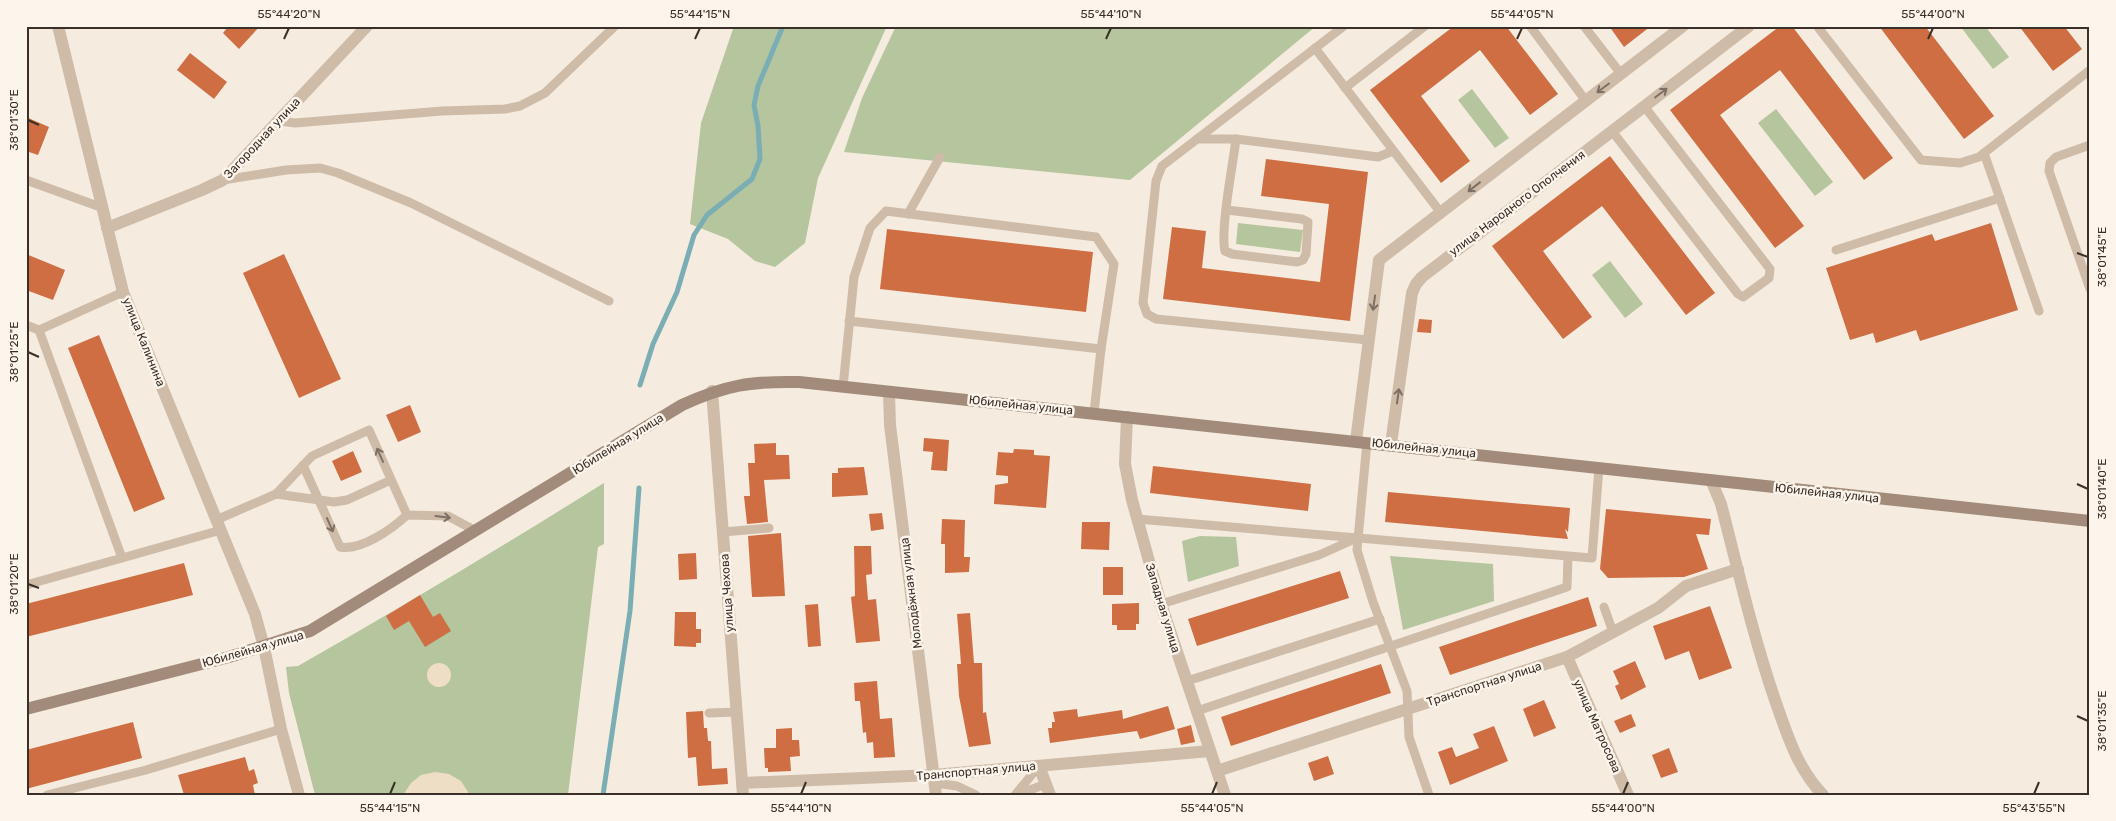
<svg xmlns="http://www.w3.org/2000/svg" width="2116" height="821" font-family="Rubik,sans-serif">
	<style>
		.green { fill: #b5c59d }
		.plaza { fill: #eedec5 }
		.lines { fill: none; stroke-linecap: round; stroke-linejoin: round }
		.stream { stroke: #7baeb4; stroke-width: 5 }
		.building { fill: #cf6d43 }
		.service { stroke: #cebca9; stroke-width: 9 }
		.minor { stroke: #cebca9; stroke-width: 12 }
		.tertiary { stroke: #cebca9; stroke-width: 12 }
		.secondary { stroke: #a28b7a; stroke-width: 12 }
		.oneway { stroke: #7d6f63 }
		.ticks { fill: none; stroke: #3b3029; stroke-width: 2 }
		.labels { text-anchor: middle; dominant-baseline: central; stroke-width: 5; stroke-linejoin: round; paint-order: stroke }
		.street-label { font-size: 12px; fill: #3b3029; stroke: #fbf5ec }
		.neatline { fill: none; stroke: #3b3029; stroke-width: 2 }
		.ticks-label { font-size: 12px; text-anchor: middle; fill: #3b3029 }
	</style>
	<rect width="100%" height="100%" fill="#f5ecdf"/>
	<!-- green -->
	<g class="green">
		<path d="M734,26H887L818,178L805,243L775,267L755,261L728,239L690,224L701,123Z"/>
		<path d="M896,26H1316L1130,180L844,152L862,98Z"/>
		<path d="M1960,26H1985L2009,57L1993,69Z"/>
		<path d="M1472,89L1509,138L1495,148L1458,100Z"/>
		<path d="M1776,109L1833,182L1815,196L1758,123Z"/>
		<path d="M1238,223L1303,230L1300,252L1236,244Z"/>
		<path d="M1610,261L1643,304L1625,318L1592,275Z"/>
		<path d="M604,483V544L598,547L568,795H315L289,693L286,667L298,666C402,607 503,546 604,483Z"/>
		<path d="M1200,536L1236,537L1239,566L1188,582L1182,541Z"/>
		<path d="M1390,556L1493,564L1494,601L1403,630Z"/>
	</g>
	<!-- plaza -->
	<g class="plaza">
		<circle cx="439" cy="675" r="12"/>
		<path d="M435,772L449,774L461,781L470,795H403L411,783L421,775Z"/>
	</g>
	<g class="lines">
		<!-- stream -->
		<g class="stream">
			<path d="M640,385L653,344L677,292L694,235L707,215L752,179L760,159L758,126L754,105L758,86L783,26"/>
			<path d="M603,795L630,611L639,488"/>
		</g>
	</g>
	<!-- building -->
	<g class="building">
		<path d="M229,26H260L239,49L223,33Z"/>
		<path d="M1454,26H1506L1558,94L1530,115L1480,50L1421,96L1470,161L1441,183L1370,90Z"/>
		<path d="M1609,26H1651L1624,47Z"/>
		<path d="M1780,26H1792L1893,158L1864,180L1780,70L1720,115L1804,226L1775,248L1670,110Z"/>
		<path d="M1879,26H1925L1994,116L1964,139Z"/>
		<path d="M2019,26H2064L2082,49L2053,71Z"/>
		<path d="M190,53L227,82L214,99L177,70Z"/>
		<path d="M26,117L49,127L38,155L26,151Z"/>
		<path d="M1610,156L1715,293L1686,315L1602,206L1543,251L1592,317L1563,339L1492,246Z"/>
		<path d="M1266,159L1368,172L1350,321L1163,299L1172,227L1206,231L1202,268L1320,282L1329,204L1261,196Z"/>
		<path d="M1991,223L2018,310L1920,341L1916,330L1876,343L1873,333L1850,340L1826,268L1932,234L1935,241Z"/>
		<path d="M887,229L1093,252L1086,312L880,289Z"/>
		<path d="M26,254L65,270L53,300L26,290Z"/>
		<path d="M284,254L341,379L299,398L243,273Z"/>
		<path d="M1419,319L1432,320L1431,333L1417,332Z"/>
		<path d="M99,335L165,499L134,512L68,348Z"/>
		<path d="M410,405L421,432L398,442L386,415Z"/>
		<path d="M924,438L949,440L947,471L931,470L933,452L923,451Z"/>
		<path d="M776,443V455H789L790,479L764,480L768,522L747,524L744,496H750L748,463H755L754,444Z"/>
		<path d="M1014,449L1034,450V455L1050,456L1046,508L994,504L995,485L1008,483V476L996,475L998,452L1013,453Z"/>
		<path d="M353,451L362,472L341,481L332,461Z"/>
		<path d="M1153,466L1311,484L1308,511L1150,493Z"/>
		<path d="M864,467L868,495L832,497V473H838V468Z"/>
		<path d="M1388,492L1570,508L1568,532L1565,529L1568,539L1385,522Z"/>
		<path d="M1606,509L1711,519L1709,535L1696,534L1708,569L1684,577L1608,578L1600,569Z"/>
		<path d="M882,513L884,529L871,531L869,514Z"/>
		<path d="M942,519L965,520L964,557H970L969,572L945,573V544H941Z"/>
		<path d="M1082,522H1110L1109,550L1081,549Z"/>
		<path d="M781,533L785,596L752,597L748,536Z"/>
		<path d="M854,546H871L872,574L866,575L868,600L876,599L880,641L856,643L851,597L855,596Z"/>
		<path d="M696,553L697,579L679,580L678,554Z"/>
		<path d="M184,563L193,595L26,637V604Z"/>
		<rect x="1103" y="567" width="20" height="28"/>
		<path d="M1340,571L1349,598L1197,646L1188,619Z"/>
		<path d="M420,595L433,617L440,613L451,631L425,647L409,621L394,630L386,616Z"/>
		<path d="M1588,597L1597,626L1450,675L1439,647Z"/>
		<path d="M1139,603V624H1136V630H1117V625H1112V604Z"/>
		<path d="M818,604L821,646L808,647L805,605Z"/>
		<path d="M1710,606L1732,668L1699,680L1689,651L1665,660L1653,626Z"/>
		<path d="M675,612H696V629H701V643H696V647L674,646Z"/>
		<path d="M970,613L974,663H982L983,713L986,712L991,744L969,747L959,696L957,664H961L957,614Z"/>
		<path d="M1635,661L1646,687L1621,700L1615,686L1619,684L1613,671Z"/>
		<path d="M1381,664L1391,693L1231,746L1221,717Z"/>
		<path d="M877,681L880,719L892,718L895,757L874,758L873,742L867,743L866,732L863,733L860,701H855L854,683Z"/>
		<path d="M1544,700L1556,728L1534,737L1523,709Z"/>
		<path d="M1168,706L1175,729L1140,739L1137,731L1050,743L1048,728H1052V722H1055L1053,712L1077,709L1078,717L1122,710L1123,719Z"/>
		<path d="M703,711L704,728H707L708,741H711L712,769L727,768L728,784L698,786L696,757L688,758L686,712Z"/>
		<path d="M1631,714L1636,726L1620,733L1614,721Z"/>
		<path d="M133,722L142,758L26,789V750Z"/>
		<path d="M1191,725L1195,742L1181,745L1177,729Z"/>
		<path d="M1494,726L1508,761L1450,785L1438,752L1452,747L1456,757L1479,748L1473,734Z"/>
		<path d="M792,728V740H799L800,756L790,757L791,771L768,772V768H765L764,748H776V729Z"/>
		<path d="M1669,748L1678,772L1661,778L1652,755Z"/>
		<path d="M1328,756L1334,774L1314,781L1308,763Z"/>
		<path d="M245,757L249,771L254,769L258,783L253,785L255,795H184L178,775Z"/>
	</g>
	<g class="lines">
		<!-- service -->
		<g class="service">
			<path d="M1344,26L1162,166L1156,181L1143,303L1147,314L1156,319L1368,340"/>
			<path d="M1530,26L1586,101"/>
			<path d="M1584,26L1621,74"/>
			<path d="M1817,26L1921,160L1960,163L1979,157L2090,70"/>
			<path d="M1315,48L1441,213"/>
			<path d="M1345,88L1425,26"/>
			<path d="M279,121L295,123L442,111L505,109L520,106L545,93L615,26"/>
			<path d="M1612,131L1738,294L1743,297L1769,278L1770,269L1644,106"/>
			<path d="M1197,139H1236L1378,157L1393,151"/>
			<path d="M2090,145L2056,157L2050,163L2049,171L2090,289"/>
			<path d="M1984,153L2039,311"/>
			<path d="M26,180L103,208"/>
			<path d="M223,180L286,170L320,168L338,173L411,203L609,301"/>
			<path d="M1227,210L1302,219L1308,222L1306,254L1303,260L1297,262L1232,254L1225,251C1220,230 1233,164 1236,139"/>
			<path d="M908,214L940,157"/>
			<path d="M1836,250L2000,198"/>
			<path d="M26,325L39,330L123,292"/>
			<path d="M39,330L122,558L221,530"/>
			<path d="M843,387L854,277L870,228L886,211L1096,237L1114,264L1101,349L849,321"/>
			<path d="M1094,413L1101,349"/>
			<path d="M1367,442L1357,550L1373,602L1407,691L1409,737L1429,795"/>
			<path d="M303,465L340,547C361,551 392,529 407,515L448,516L476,531"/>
			<path d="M276,494L334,502L347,500L391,480"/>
			<path d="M1137,519L1592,558L1599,467"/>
			<path d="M216,520L276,494L312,456L369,430L407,515"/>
			<path d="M723,532L769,528"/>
			<path d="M26,585L122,558"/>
			<path d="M1161,604L1319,555L1357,538"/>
			<path d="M1604,607L1613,632"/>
			<path d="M1187,681L1380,619"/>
			<path d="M1197,711L1567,587L1568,557"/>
			<path d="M709,713L737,712"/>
			<path d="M934,783L957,786L976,795"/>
			<path d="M47,795L146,770L281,729"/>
			<path d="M1015,795L1039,766"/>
			<path d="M1016,795L1046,784"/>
		</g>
		<!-- minor -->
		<g class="minor">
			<path d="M107,228L202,190L223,180L367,26"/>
			<path d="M712,391L743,795"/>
			<path d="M889,392L890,425L936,795"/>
			<path d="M1127,417L1125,464L1132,500L1161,604L1225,795"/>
			<path d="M1356,441L1379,260L1683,26"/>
			<path d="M1391,444L1412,293L1416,284L1422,277L1749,26"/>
			<path d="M1711,480L1721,504C1738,570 1753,636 1775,700C1787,734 1797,768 1823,795"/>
			<path d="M264,647L281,729L299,795"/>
			<path d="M1567,657L1628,795"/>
			<path d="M1039,766L1050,795"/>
			<path d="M1217,771L1567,657L1658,608L1686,586L1738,569"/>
			<path d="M742,783L933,775L1210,751"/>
		</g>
		<!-- tertiary -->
		<path class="tertiary" d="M58,26L123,292L255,614L264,647"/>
		<!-- secondary -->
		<path class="secondary" d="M26,709L229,657L310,631L682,405C726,385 751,381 799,382L2090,521"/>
	</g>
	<!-- one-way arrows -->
	<defs><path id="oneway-shaft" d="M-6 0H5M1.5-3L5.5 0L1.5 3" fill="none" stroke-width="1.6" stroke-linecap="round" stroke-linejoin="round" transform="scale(1.25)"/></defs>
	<g class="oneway">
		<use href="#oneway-shaft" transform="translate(1603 88) rotate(143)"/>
		<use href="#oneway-shaft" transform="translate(1661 93) rotate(-37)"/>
		<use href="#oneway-shaft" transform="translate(1474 187) rotate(142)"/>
		<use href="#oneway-shaft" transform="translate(1374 303) rotate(98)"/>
		<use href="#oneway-shaft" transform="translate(1398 396) rotate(-82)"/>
		<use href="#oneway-shaft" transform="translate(380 455) rotate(-114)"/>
		<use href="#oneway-shaft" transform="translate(443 517) rotate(7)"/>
		<use href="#oneway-shaft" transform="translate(330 525) rotate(66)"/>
	</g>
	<!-- ticks -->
	<path class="ticks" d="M284,39L289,28M695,39L700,28M1106,39L1111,28M1517,39L1522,28M1928,39L1933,28M28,120L39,125M2077,253L2088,257M28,352L39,357M2077,484L2088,489M28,584L39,588M2077,716L2088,721M390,794L395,782M801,794L806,782M1212,794L1217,782M1623,794L1628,782M2034,794L2039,782"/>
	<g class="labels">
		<!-- street labels -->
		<g class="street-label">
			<text transform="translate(262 138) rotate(-47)">Загородная улица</text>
			<text transform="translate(1517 203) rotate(-37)">улица Народного Ополчения</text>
			<text transform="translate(144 342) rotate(68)">улица Калинина</text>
			<text transform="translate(1021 405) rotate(6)">Юбилейная улица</text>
			<text transform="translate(618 444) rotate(-32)">Юбилейная улица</text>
			<text transform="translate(1424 448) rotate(6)">Юбилейная улица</text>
			<text transform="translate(1827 493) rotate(6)">Юбилейная улица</text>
			<text transform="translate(727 593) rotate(-94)">улица Чехова</text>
			<text transform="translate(911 593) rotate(-97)">Молодёжная улица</text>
			<text transform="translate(1163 608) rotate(73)">Западная улица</text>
			<text transform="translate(253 649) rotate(-16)">Юбилейная улица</text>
			<text transform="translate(1484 684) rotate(-18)">Транспортная улица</text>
			<text transform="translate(1597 726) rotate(66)">улица Матросова</text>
			<text transform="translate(976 771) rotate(-5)">Транспортная улица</text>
		</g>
	</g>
	<!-- border -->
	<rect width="2116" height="821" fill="none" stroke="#fbf5ec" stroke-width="55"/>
	<rect x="28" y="28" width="2060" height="766" class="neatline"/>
	<g class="ticks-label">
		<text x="289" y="18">55°44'20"N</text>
		<text x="700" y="18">55°44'15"N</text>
		<text x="1111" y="18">55°44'10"N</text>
		<text x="1522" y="18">55°44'05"N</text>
		<text x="1933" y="18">55°44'00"N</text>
		<text transform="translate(14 120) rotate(-90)" y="4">38°01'30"E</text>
		<text transform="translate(2102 257) rotate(-90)" y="4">38°01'45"E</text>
		<text transform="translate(14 352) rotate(-90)" y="4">38°01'25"E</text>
		<text transform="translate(2102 489) rotate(-90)" y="4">38°01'40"E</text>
		<text transform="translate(14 584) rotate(-90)" y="4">38°01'20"E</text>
		<text transform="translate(2102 721) rotate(-90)" y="4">38°01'35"E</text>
		<text x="390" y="812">55°44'15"N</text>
		<text x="801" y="812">55°44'10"N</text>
		<text x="1212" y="812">55°44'05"N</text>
		<text x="1623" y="812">55°44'00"N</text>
		<text x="2034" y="812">55°43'55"N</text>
	</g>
</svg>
